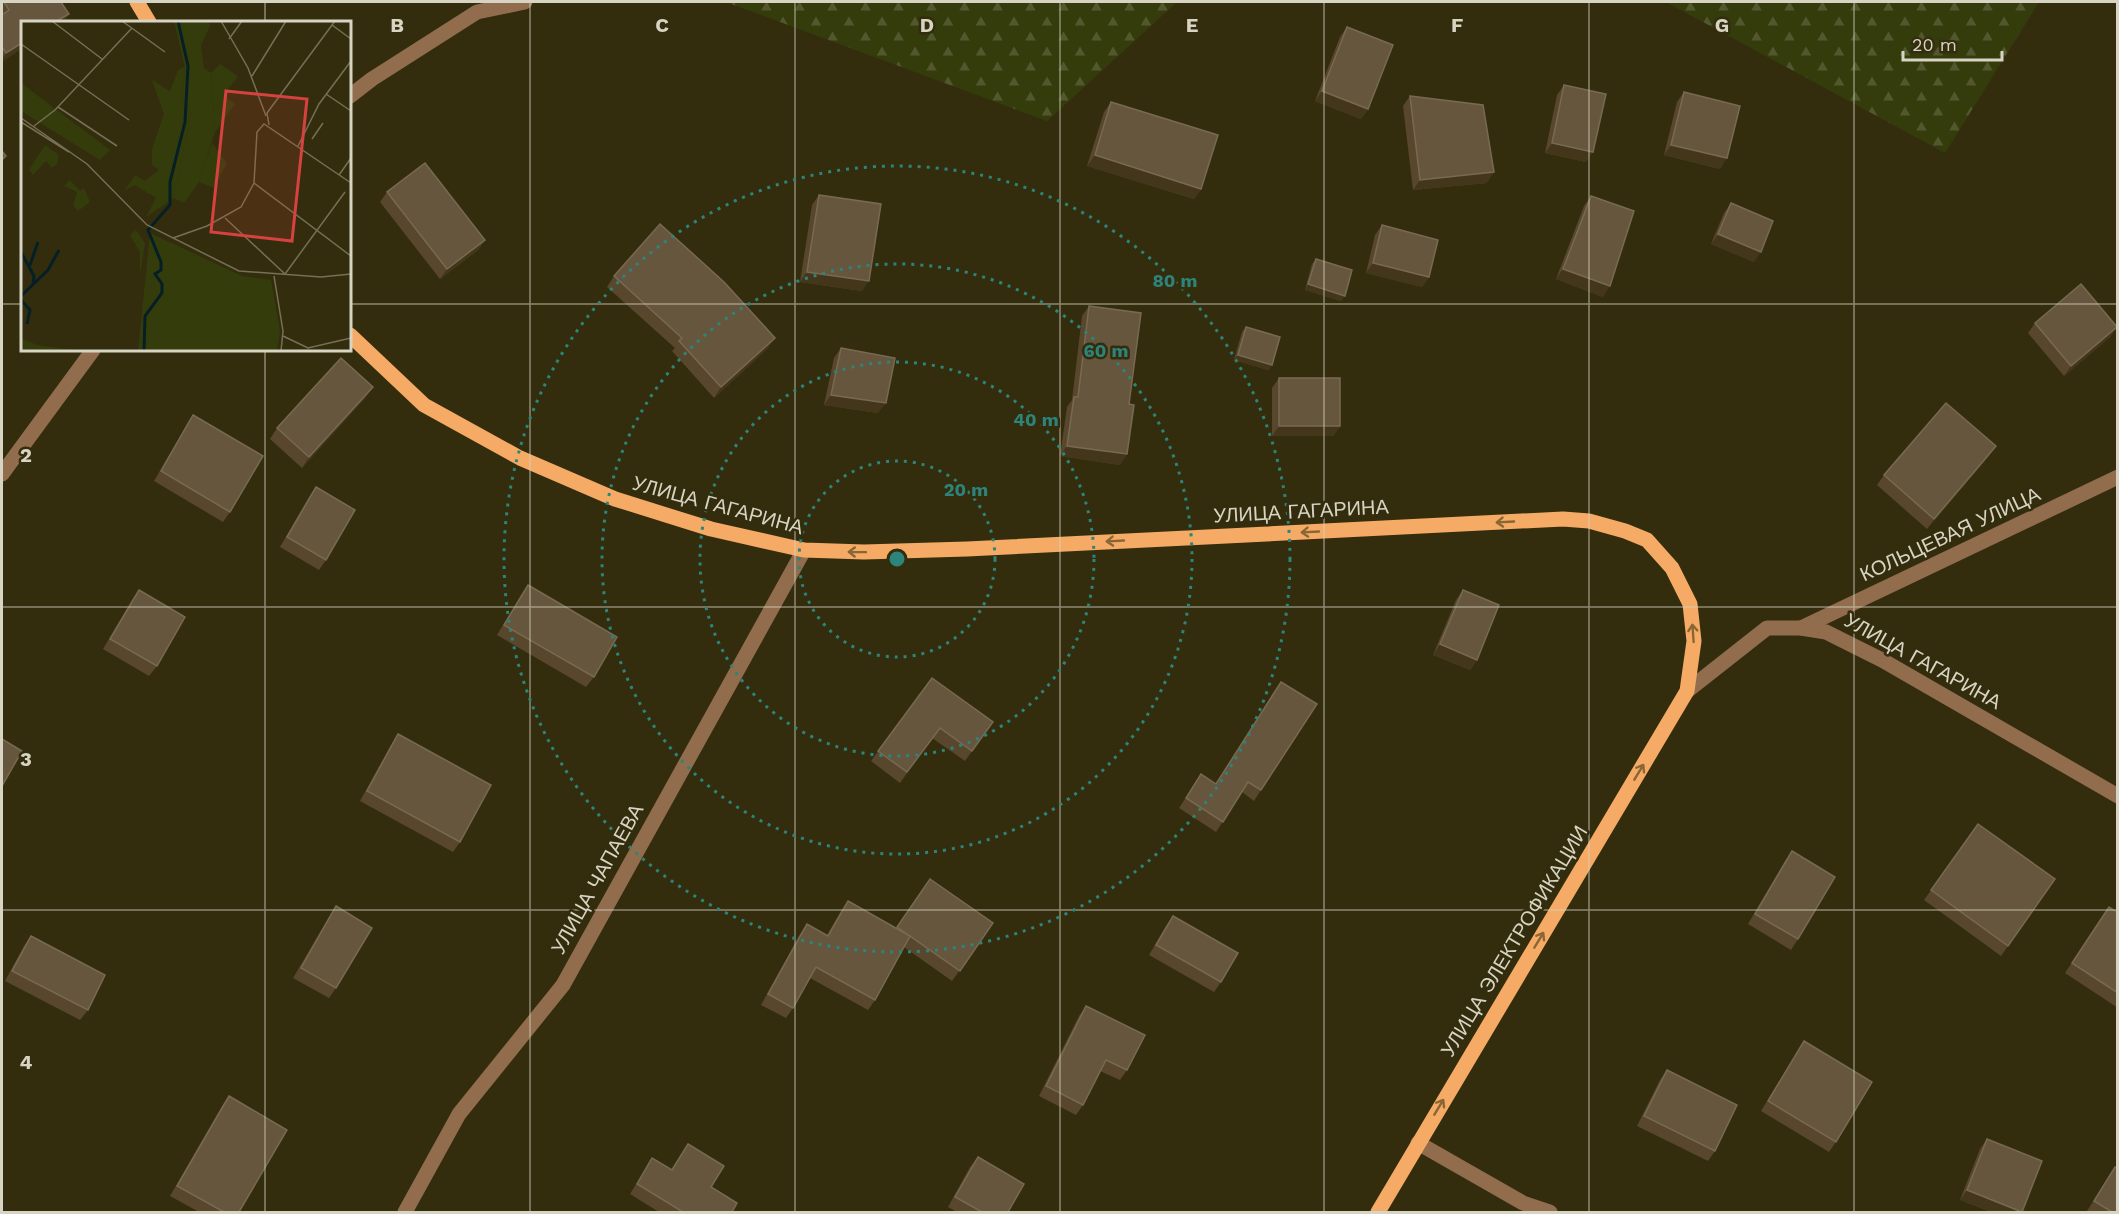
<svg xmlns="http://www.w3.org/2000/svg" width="2119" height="1214" font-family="'Work Sans',sans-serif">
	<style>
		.forest { fill: url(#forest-firs) }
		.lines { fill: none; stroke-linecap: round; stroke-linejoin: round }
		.minor { stroke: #916d4d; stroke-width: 15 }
		.major { stroke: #f5ab65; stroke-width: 15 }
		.wall { fill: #59472d }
		.shaded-wall { fill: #44361a }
		.building { fill: #66563d; stroke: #786a52; stroke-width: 1.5 }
		.oneway { stroke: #8a6635 }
		.grid { fill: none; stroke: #d7d4c3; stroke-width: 1.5; stroke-opacity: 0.55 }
		.ring { fill: none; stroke: #2d847b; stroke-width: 3; stroke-dasharray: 3 6 }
		.labels { text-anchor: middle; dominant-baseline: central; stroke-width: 5; stroke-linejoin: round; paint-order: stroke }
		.street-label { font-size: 20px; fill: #d7d4c3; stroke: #332d0e }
		.inset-river { fill: none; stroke: #052025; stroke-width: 3 }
		.inset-road { fill: none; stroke: #757056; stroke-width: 1.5 }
		.view { fill: #d6423f; fill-opacity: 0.15; stroke: #d6423f; stroke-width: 3 }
		.inset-edge { fill: none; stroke: #d7d4c3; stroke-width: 3 }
		.grid-label { font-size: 20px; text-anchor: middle; font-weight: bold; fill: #d7d4c3; stroke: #332d0e; stroke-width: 5; stroke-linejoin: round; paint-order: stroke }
		.centre { fill: #2d847b; stroke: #332d0e; stroke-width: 3 }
		.ring-label { font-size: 18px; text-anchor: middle; font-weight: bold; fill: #2d847b; stroke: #332d0e; stroke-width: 5; stroke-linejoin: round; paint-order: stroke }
	</style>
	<defs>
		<pattern id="forest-firs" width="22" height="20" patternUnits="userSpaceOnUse" patternTransform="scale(1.5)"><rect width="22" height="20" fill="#353c0c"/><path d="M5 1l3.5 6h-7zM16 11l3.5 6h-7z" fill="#52572e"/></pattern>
	</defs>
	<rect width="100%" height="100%" fill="#332d0e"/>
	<!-- forest -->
	<g class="forest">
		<path d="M726,2H1177L1047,121Z"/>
		<path d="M1666,2H2039L1945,153Z"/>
	</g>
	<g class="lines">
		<!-- minor -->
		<g class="minor">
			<path d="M350,96L372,79L477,12L525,2"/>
			<path d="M2,474L93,350"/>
			<path d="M1801,628L2118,477"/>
			<path d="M1687,691L1767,628H1801L1826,632L1882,660L2118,796"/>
			<path d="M1418,1143L1523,1203L1550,1212"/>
			<path d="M405,1212L459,1114L563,985L804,550"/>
		</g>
		<!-- major -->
		<g class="major">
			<path d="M137,2L149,22"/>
			<path d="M350,335L424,405L520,458L615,499L711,529L804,550L864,552L967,549L1563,519L1589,521L1625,531L1647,540L1672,568L1690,604L1694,641L1687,691L1378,1212"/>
		</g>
	</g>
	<!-- wall -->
	<g class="wall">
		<path d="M2,2H61L69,14L63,22H22V48L2,62Z"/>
		<path d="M1347,27L1368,109L1361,119L1315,101L1340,37Z"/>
		<path d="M1564,85L1586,162L1545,153L1557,95Z"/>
		<path d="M1684,92L1720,169L1664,155L1677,102Z"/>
		<path d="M1410,96L1487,183L1413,190L1403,106Z"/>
		<path d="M1111,102L1201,189L1194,199L1087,166L1104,112Z"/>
		<path d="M387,192L485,240L478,250L440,279L380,202Z"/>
		<path d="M819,195L862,291L800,282L812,205Z"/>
		<path d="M1591,196L1603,297L1556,279L1584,206Z"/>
		<path d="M1731,203L1754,262L1711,244L1724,213Z"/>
		<path d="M1382,225L1429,277L1422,287L1366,273L1375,235Z"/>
		<path d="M1316,259L1341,301L1305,290L1312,264Z"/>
		<path d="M614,276L775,338L768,348L714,398L672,351L675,348L607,287Z"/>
		<path d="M1089,306L1129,404L1127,454L1120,465L1060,456L1067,407L1072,400L1082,316Z"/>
		<path d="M2035,323L2117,327L2110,337L2064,376L2028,333Z"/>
		<path d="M1246,327L1272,365L1268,370L1234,360L1242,332Z"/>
		<path d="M841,348L878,413L824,405L834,358Z"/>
		<path d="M1279,378L1340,426L1333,436H1272V388Z"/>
		<path d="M366,397L302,468L270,439L277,428Z"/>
		<path d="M193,415L230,512L223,522L154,481L186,426Z"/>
		<path d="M1989,456L1927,529L1877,485L1884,475Z"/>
		<path d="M316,487L326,560L319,570L280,547L309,497Z"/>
		<path d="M528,585L594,677L586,687L497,635L521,595Z"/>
		<path d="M139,590L157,666L149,676L103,649L132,600Z"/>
		<path d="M1463,590L1477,660L1470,670L1433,655L1456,600Z"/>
		<path d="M932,678L993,722L965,761L932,738L900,783L871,761Z"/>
		<path d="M1281,682L1261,790L1254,801L1242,792L1216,832L1179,808L1201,774L1216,784Z"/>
		<path d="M398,734L460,842L453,852L360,801L391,745Z"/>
		<path d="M1978,824L2055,879L2001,956L1924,900Z"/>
		<path d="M1792,851L1798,939L1791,950L1748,924L1785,861Z"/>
		<path d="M930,879L993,923L952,981L904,947L875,1000L868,1010L810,978L793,1008L786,1018L761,1005L800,934L807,924L827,935L841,911L848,901L896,928Z"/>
		<path d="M336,906V988L329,998L293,978L329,917Z"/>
		<path d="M2118,913V1008L2065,973L2101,918Z"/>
		<path d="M1173,916L1221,982L1214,992L1149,955L1166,926Z"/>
		<path d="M31,936L88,1010L80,1020L5,981L24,946Z"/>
		<path d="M1086,1006L1127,1070L1120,1080L1100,1071L1083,1105L1076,1115L1039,1096L1079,1016Z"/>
		<path d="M1804,1041L1836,1142L1829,1152L1761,1111Z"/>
		<path d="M1667,1070L1715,1151L1708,1161L1637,1126L1660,1080Z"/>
		<path d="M229,1096L239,1212H199L170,1196L222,1106Z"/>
		<path d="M1987,1139L2042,1161L2022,1212H1991L1960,1200L1980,1149Z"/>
		<path d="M688,1144L711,1187L732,1212H659L630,1194L652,1158L671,1170Z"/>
		<path d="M978,1157L1008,1212H957L948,1207L970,1167Z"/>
		<path d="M2115,1167L2118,1212H2089L2087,1211Z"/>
	</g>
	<!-- shaded-wall -->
	<g class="shaded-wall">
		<path d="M69,14L63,22H55Z"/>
		<path d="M22,43V48L2,62V59L6,53Z"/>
		<path d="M1322,91L1368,109L1361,119L1315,101Z"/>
		<path d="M1552,143L1593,152L1586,162L1545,153Z"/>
		<path d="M1671,145L1727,158L1720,169L1664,155Z"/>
		<path d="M1095,155L1201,189L1194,199L1087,166Z"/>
		<path d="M1494,172L1487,183L1413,190L1420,180Z"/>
		<path d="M1718,234L1761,252L1754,262L1711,244Z"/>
		<path d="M485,240L478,250L440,279L447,269Z"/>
		<path d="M1373,263L1429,277L1422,287L1366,273Z"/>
		<path d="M1563,269L1610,286L1603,297L1556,279Z"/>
		<path d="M807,272L869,281L862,291L800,282Z"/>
		<path d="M1308,284L1345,296L1341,301L1305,290Z"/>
		<path d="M2117,327L2110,337L2064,376L2071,366Z"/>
		<path d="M775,338L768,348L714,398L721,387Z"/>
		<path d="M1238,355L1272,365L1268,370L1234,360Z"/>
		<path d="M373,387L366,397L302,468L309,457Z"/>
		<path d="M831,395L886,403L878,413L824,405Z"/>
		<path d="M1279,426H1340L1333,436H1272Z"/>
		<path d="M1067,446L1127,454L1120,465L1060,456Z"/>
		<path d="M1996,446L1989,456L1927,529L1934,519Z"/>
		<path d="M1440,644L1477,660L1470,670L1433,655Z"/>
		<path d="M1967,1190L2022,1212H1991L1960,1200Z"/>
	</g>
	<!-- building -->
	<g class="building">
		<path d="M4,2H61L69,14L55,22H22V43L6,53L2,47V15L9,10Z"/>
		<path d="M1347,27L1393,45L1368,109L1322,91Z"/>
		<path d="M1564,85L1606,94L1593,152L1552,143Z"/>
		<path d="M1684,92L1740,106L1727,158L1671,145Z"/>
		<path d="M1410,96L1483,105L1494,172L1420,180Z"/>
		<path d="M1111,102L1218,135L1201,189L1095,155Z"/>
		<path d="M2,151L6,156L2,160Z"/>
		<path d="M425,163L485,240L447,269L387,192Z"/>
		<path d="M819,195L881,204L869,281L807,272Z"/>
		<path d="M1591,196L1634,211L1610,286L1563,269Z"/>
		<path d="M1731,203L1773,221L1761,252L1718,234Z"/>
		<path d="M660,224L724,282L775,338L721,387L679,341L682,338L614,276Z"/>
		<path d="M1382,225L1438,240L1429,277L1373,263Z"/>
		<path d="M1316,259L1352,270L1345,296L1308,284Z"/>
		<path d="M2081,284L2117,327L2071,366L2035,323Z"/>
		<path d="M1089,306L1141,313L1129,404L1134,405L1127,454L1067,446L1074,397H1078Z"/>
		<path d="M1246,327L1280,337L1272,365L1238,355Z"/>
		<path d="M841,348L895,358L886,403L831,395Z"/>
		<path d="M341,358L373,387L309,457L277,428Z"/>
		<rect x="1279" y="378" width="61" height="48"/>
		<path d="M1946,403L1996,446L1934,519L1884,475Z"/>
		<path d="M193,415L263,456L230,512L161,471Z"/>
		<path d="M316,487L355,510L326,560L287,537Z"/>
		<path d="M528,585L617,637L594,677L504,625Z"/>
		<path d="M139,590L185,617L157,666L110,639Z"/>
		<path d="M1463,590L1499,605L1477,660L1440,644Z"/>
		<path d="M932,678L993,722L972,751L940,728L907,772L878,751Z"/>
		<path d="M1281,682L1317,704L1261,790L1248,782L1223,822L1186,798L1201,774L1216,784Z"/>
		<path d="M398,734L491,785L460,842L367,791Z"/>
		<path d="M2,739L22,751L2,786Z"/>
		<path d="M1978,824L2055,879L2008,946L1931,890Z"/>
		<path d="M1792,851L1835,877L1798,939L1755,914Z"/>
		<path d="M930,879L993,923L960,971L897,927Z"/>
		<path d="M848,901L910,936L875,1000L816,967L793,1008L768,994L807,924L828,936Z"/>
		<path d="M336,906L372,928L336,988L301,968Z"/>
		<path d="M2109,907L2118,913V993L2072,963Z"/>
		<path d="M1173,916L1238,953L1221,982L1156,945Z"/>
		<path d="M31,936L105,975L88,1010L12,971Z"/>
		<path d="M1086,1006L1145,1035L1127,1070L1106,1060L1083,1105L1046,1086Z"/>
		<path d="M1804,1041L1872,1082L1836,1142L1768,1101Z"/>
		<path d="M1667,1070L1737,1105L1715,1151L1644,1116Z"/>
		<path d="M229,1096L287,1130L239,1212H224L177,1186Z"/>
		<path d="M1987,1139L2042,1161L2022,1212L1967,1190Z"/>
		<path d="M688,1144L724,1166L711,1187L737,1203L732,1212H683L637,1184L652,1158L672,1170Z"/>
		<path d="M978,1157L1024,1184L1008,1212H982L955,1197Z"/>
		<path d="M2115,1167L2118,1169V1212H2112L2094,1201Z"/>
	</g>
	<!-- one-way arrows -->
	<defs><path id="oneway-shaft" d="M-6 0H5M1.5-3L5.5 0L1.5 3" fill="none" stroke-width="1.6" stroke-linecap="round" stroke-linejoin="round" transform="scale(1.5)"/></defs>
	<g class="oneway">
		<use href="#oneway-shaft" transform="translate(1505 522) rotate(177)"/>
		<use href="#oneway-shaft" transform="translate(1310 532) rotate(177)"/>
		<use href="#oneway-shaft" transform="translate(1115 541) rotate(177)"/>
		<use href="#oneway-shaft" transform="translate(857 552) rotate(-179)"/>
		<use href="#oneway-shaft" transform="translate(1693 633) rotate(-94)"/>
		<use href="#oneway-shaft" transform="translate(1639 772) rotate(-59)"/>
		<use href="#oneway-shaft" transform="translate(1539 940) rotate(-59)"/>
		<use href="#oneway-shaft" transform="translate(1439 1107) rotate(-59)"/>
	</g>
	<!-- grid -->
	<path class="grid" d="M265,2V22M530,2V1212M795,2V1212M1060,2V1212M1324,2V1212M1589,2V1212M1854,2V1212M2,304H22M350,304H2118M265,350V1212M2,607H2118M2,910H2118"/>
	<!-- distance rings -->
	<g class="ring">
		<circle cx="897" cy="559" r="98"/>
		<circle cx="897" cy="559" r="197"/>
		<circle cx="897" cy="559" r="295"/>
		<circle cx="897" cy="559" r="393"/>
	</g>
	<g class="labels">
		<!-- street labels -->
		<g class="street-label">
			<text transform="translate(718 505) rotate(15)">УЛИЦА ГАГАРИНА</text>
			<text transform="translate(1301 511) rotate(-3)">УЛИЦА ГАГАРИНА</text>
			<text transform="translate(1950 534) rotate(-25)">КОЛЬЦЕВАЯ УЛИЦА</text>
			<text transform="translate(1923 661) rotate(29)">УЛИЦА ГАГАРИНА</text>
			<text transform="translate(597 879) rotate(-61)">УЛИЦА ЧАПАЕВА</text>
			<text transform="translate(1514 941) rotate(-59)">УЛИЦА ЭЛЕКТРОФИКАЦИИ</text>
		</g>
	</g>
	<!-- overview -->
	<g transform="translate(21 21)">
		<rect width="330" height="330" fill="#332d0e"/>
		<path d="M0,317L16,324L58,330H0Z" fill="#353c0c"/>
		<path d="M199,43L217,55L203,74L214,83L194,111L190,52ZM164,46L161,81L170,91L153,177L125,196L135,177L114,164L103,170L114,154L124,160L138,149L131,144V128L143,93L131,59L149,70L157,49ZM0,62L89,129L79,139L0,90ZM191,122L206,142L193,167L178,161ZM24,124L38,134L36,143L31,147L25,140L12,154L8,149ZM49,159L59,170L63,167L69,181L57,190L52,184L56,171L43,165ZM115,209L124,222L119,254V231L109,214ZM129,212L221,255L250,259L259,310L256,330H117Z" fill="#353c0c"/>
		<path d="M153,0H187L189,5L180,24L183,47L190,52L194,111L178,161L163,182L153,177L170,91L161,81L164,46Z" fill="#353c0c"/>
		<path class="inset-river" d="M0,231L13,255L12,263M9,244L17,221M0,275L27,249L38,229M0,279L9,289L6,303M123,330L124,295L141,272V263L134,253L140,249V241L127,209L149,184V161L164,101L167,45L157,0"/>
		<path class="inset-road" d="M31,0L81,38M101,0L144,31M200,0L227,47L245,95M311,4L330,18M208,18L221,0M0,23L108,99M231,55L265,0M305,73L330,90M37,86L96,125M0,97L66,143L126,204L218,250L300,256L330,253M0,101L48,131M248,104L246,92L314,0M13,105L34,89L111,7M291,118L302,102M277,125L298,83L330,40M318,154L330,137M233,162L330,235M204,197L264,253M152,217L186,205L220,186L233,162L236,111L243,103L330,162M264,253L324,171M253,255L262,310L260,330M262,315L287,327L330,317"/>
		<path class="view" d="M205,70L286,78L271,220L190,211Z"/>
		<rect width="330" height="330" class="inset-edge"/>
	</g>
	<g class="grid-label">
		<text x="397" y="32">B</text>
		<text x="662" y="32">C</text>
		<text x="927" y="32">D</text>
		<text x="1192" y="32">E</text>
		<text x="1457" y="32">F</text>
		<text x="1722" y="32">G</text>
		<text x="26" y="462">2</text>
		<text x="26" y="766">3</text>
		<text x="26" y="1069">4</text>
	</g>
	<circle cx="897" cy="559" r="9" class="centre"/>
	<g class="ring-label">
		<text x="1175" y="287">80 m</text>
		<text x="1106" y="357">60 m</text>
		<text x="1036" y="426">40 m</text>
		<text x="966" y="496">20 m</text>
	</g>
	<!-- border -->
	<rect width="2119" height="1214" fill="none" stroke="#d7d4c3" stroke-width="6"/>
	<!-- scale -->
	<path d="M1903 51v9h99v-9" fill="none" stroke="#d7d4c3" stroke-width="3"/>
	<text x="1912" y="51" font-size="18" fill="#d7d4c3" stroke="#332d0e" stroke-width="4.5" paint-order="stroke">20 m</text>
</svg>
